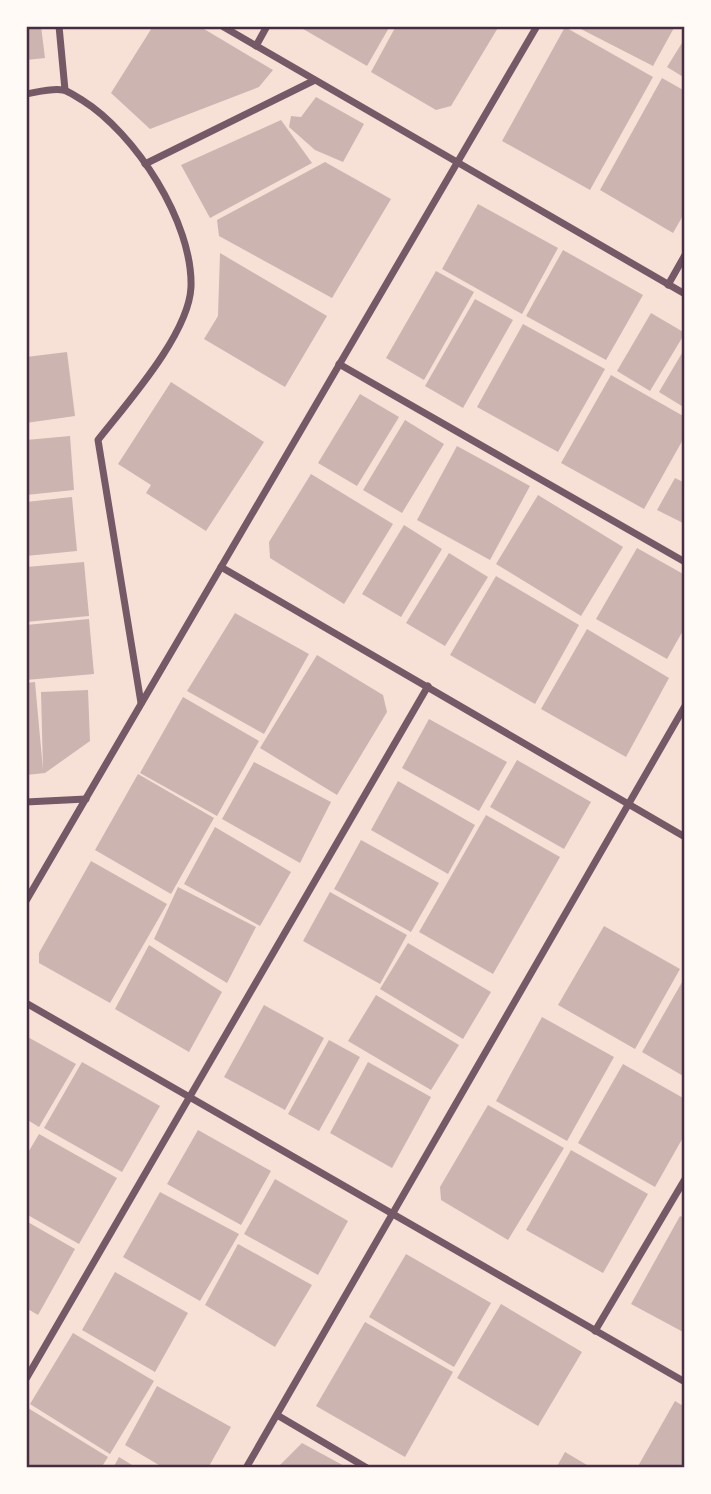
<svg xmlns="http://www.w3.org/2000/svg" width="711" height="1494" font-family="Montserrat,sans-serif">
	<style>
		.building { fill: #ccb4b1 }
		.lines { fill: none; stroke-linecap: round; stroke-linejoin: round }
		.minor { stroke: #755966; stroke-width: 7 }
		.neatline { fill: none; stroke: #4a2c40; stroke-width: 2.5 }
	</style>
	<rect width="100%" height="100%" fill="#f7e1d7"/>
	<!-- building -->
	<g class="building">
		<path d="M26,26H41L45,58L26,60Z"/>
		<path d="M153,26H199L273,70L259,87L150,129L111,93Z"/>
		<path d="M298,26H390L367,66Z"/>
		<path d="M396,26H499L451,106L436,110L371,72Z"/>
		<path d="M575,26H675L653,66Z"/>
		<path d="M565,27L653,77L590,190L502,141Z"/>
		<path d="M685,38V78L667,67Z"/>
		<path d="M662,78L685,91V212L673,233L600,190Z"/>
		<path d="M316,97L364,124L343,162L315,150L289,127L291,116L301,117Z"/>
		<path d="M281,120L312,163L210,218L181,165Z"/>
		<path d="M325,162L391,199L332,298L219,236L217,220Z"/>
		<path d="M478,204L558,248L522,314L442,269Z"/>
		<path d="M563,250L643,295L606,360L526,316Z"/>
		<path d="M220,253L327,316L285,387L204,339L218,316Z"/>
		<path d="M436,271L474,292L424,380L386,358Z"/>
		<path d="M475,299L513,320L463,408L425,386Z"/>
		<path d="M651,313L685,333L650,391L617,371Z"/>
		<path d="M523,324L605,369L558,452L477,407Z"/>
		<path d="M685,348V408L659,392Z"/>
		<path d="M67,352L75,416L26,423V357Z"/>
		<path d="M611,375L685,417V436L644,509L561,463Z"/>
		<path d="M171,382L264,442L206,531L146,493L151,485L118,464Z"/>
		<path d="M360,394L399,417L357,486L318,463Z"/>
		<path d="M405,420L444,444L402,513L363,490Z"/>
		<path d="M70,436L74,490L26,495V440Z"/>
		<path d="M457,446L530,486L490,560L417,520Z"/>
		<path d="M311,474L393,524L344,604L270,558L269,542Z"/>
		<path d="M675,478L685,483V524L657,510Z"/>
		<path d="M538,495L623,547L581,616L496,564Z"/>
		<path d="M72,497L77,551L26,556V502Z"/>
		<path d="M404,525L442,549L401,617L362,594Z"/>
		<path d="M637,548L685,575V627L667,659L596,619Z"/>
		<path d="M449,553L488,577L445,646L406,623Z"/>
		<path d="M84,562L89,616L26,622V567Z"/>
		<path d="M496,576L579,625L535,704L450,655Z"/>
		<path d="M235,613L309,654L264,734L187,691Z"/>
		<path d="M89,619L94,674L26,680V625Z"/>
		<path d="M587,629L669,678L626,757L541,709Z"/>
		<path d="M317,655L383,695L387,712L337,795L260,748Z"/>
		<path d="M35,682L43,770L41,692L88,690L90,741L45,773L26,775V683Z"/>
		<path d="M183,697L259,741L217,816L140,773Z"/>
		<path d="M429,719L507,762L479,811L402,768Z"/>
		<path d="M517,760L591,802L564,849L490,807Z"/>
		<path d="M254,762L331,802L300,863L222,819Z"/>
		<path d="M138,774L214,818L171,894L95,850Z"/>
		<path d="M398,781L475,825L448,874L371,830Z"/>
		<path d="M486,815L560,857L493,974L419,932Z"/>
		<path d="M215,827L291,872L260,926L184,884Z"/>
		<path d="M361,840L439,883L411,932L334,889Z"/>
		<path d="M91,861L167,904L110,1003L39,963V953Z"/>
		<path d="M178,887L256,927L227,983L154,939Z"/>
		<path d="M330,892L407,935L380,984L303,941Z"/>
		<path d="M604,926L680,969L635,1049L558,1005Z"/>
		<path d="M408,943L491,992L463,1039L380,989Z"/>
		<path d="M149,945L222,992L189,1052L115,1009Z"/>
		<path d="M685,977V1077L642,1052Z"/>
		<path d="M376,995L459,1045L431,1090L348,1041Z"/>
		<path d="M264,1005L324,1038L285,1110L224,1077Z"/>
		<path d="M542,1017L614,1057L567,1141L496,1101Z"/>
		<path d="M26,1036L76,1064L39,1127L26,1119Z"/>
		<path d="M329,1040L360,1057L319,1131L288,1114Z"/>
		<path d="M82,1062L160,1106L122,1172L44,1128Z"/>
		<path d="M368,1062L431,1097L392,1168L330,1133Z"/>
		<path d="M623,1064L685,1099V1134L655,1187L578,1143Z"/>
		<path d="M488,1105L564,1148L508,1240L441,1200L440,1187Z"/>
		<path d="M198,1130L271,1171L241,1225L167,1184Z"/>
		<path d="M39,1134L117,1178L79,1244L26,1214V1156Z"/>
		<path d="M571,1150L648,1194L603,1273L526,1230Z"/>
		<path d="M275,1179L348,1221L318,1275L244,1234Z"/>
		<path d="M160,1192L239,1234L200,1301L123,1257Z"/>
		<path d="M680,1216L685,1218V1333L631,1304Z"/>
		<path d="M26,1221L75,1249L38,1315L26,1308Z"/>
		<path d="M238,1244L312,1285L275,1347L205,1305Z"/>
		<path d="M406,1254L491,1303L454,1367L369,1317Z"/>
		<path d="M115,1272L188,1313L155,1372L82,1330Z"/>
		<path d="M501,1304L582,1352L538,1426L457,1378Z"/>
		<path d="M365,1322L453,1372L405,1457L316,1406Z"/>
		<path d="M73,1333L154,1381L110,1454L30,1404Z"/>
		<path d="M157,1386L231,1427L208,1468H164L125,1445Z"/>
		<path d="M675,1401L685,1407V1468H637Z"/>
		<path d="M28,1408L108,1457L101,1468H26Z"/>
		<path d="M302,1443L348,1468H277Z"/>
		<path d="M565,1452L592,1468H556Z"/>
		<path d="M119,1457L137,1468H113Z"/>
	</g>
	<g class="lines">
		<!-- minor -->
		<g class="minor">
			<path d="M59,26L65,90"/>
			<path d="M222,26L685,294"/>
			<path d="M256,46L267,26"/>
			<path d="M26,94C38,92 52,88 63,90C69,91 76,97 82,100C135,133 193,222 191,287C189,334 127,403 98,440L141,703"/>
			<path d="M145,164L313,81"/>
			<path d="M668,285L685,255"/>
			<path d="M339,364L685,562"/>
			<path d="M221,567L685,837"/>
			<path d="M26,802L86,799"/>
			<path d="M26,901L537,26"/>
			<path d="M26,1003L685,1382"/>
			<path d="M595,1331L685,1179"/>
			<path d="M26,1379L428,686"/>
			<path d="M277,1415L367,1468"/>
			<path d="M246,1468L685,706"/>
		</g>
	</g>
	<!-- border -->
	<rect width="711" height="1494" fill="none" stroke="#fffaf5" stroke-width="56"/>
	<rect x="28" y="28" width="655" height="1438" class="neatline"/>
</svg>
